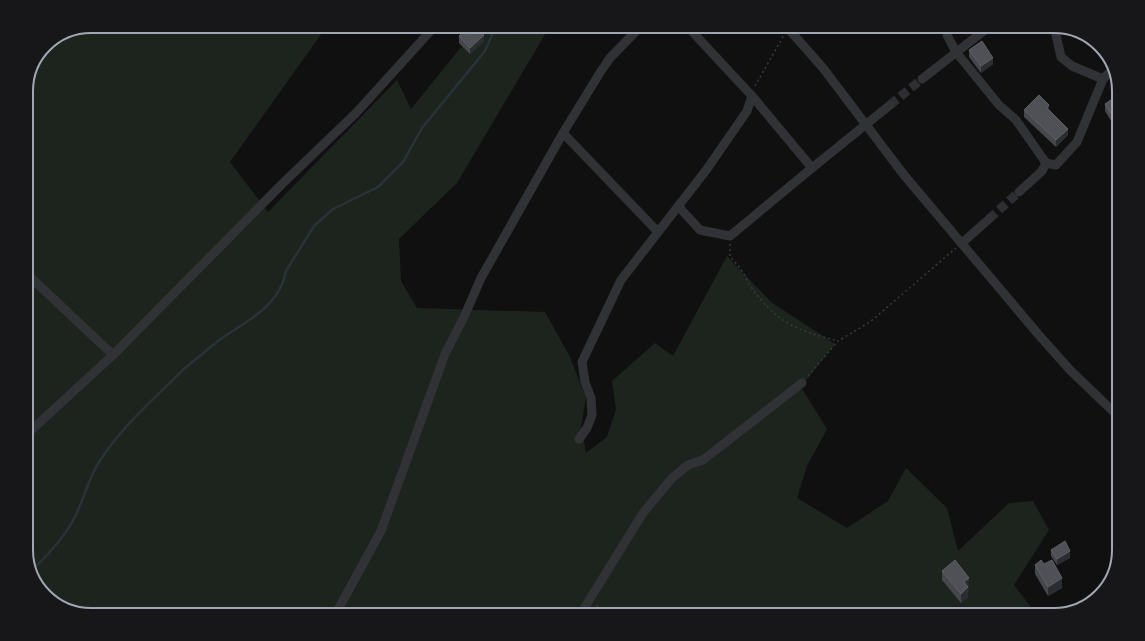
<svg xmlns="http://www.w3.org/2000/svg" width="1145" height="641" font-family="Mulish,sans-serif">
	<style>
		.green { fill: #1d241e }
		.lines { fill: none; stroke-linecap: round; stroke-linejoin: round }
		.stream { stroke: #2a3239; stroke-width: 2.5 }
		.minor-tunnel { stroke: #2d2e31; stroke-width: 9; stroke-dasharray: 9 4.5; stroke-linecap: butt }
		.path { stroke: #37393d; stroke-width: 1.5; stroke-dasharray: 2 3; stroke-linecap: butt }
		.minor { stroke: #313236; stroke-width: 9 }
		.wall { fill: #46474c }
		.shaded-wall { fill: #2c2d30 }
		.building { fill: #505157; stroke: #5d5f65 }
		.rim { fill: none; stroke: #a2a6b2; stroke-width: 2 }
	</style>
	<rect width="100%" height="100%" fill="#101011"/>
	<!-- green -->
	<path class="green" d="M91,26H327L230,162L268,212L397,80L411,109L478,26H550L457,183L399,239L401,281L417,308L545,312L569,355L586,398L581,426L586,453L607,437L616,409L612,381L655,343L673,356L727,256L771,302L835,344L801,387L827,429L807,466L797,498L847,528L888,501L906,468L947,508L958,551L1009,503L1033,501L1049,530L1014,585L1037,615H91L58,606L35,583L26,554V87L45,45Z"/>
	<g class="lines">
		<!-- stream -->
		<path class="stream" d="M31,571C48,555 64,538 75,517C84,499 88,479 99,462C121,427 156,397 185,368C196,359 207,350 218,341C244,322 280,307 286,271L314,226L333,209L378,187L403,162L422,128L485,51L496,26"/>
		<!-- minor-tunnel -->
		<g class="minor-tunnel">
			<path d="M890,105L922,79"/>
			<path d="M989,219L1019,192"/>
		</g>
		<!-- path -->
		<g class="path">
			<path d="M755,86L784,35"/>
			<path d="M730,244V257C734,261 739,266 742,271C746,276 747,282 751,287C777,323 796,330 838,341"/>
			<path d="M808,376L838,341L870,322L956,248"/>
			<path d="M597,605L601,615"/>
		</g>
		<!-- minor -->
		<g class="minor">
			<path d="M687,26L752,96L812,168L890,105"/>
			<path d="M786,26L823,68L904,175L1038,334L1070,370L1119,417"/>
			<path d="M949,26L947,35L956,52L999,105L1016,120L1046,163"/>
			<path d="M1054,26L1061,57L1072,66L1103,79"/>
			<path d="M922,79L990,26"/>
			<path d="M563,133L658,232"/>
			<path d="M1019,192L1042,171L1046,163L1056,165L1077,142L1103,79L1113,69"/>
			<path d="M678,206L700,230L730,236L812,168"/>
			<path d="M962,243L989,219"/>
			<path d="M26,273L113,355"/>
			<path d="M26,435L113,355L281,185L356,113L435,26"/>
			<path d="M579,439L587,428L592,415L591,398L585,382L582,362L621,280L707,169L747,111L752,96"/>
			<path d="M335,615L381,531L445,354L464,317L481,278L563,133L601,71L610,58L641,26"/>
			<path d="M580,615L643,513L672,478L688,465L703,460L802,383"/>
		</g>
	</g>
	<!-- wall -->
	<g class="wall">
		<path d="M459,36L484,41L470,54L459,43Z"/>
		<path d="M969,50L993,64L981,73L969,57Z"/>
		<path d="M1118,95L1115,127L1105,111V104Z"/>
		<path d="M1024,110L1049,111L1068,135L1056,147L1024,117Z"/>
		<path d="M1051,550L1070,558L1057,565L1051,556Z"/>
		<path d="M1035,565L1062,588L1048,596L1035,574Z"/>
		<path d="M942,571L969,588H968V597L961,603L942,580Z"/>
	</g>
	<!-- shaded-wall -->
	<g class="shaded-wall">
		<path d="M484,35V41L470,54V48Z"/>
		<path d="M993,58V64L981,73V66Z"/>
		<path d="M1049,105V111L1047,108Z"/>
		<path d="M1119,118V124L1115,127V120Z"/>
		<path d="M1068,129V135L1056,147V140Z"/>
		<path d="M1070,551V558L1057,565V559Z"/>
		<path d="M969,578L968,597L961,603V594L964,582Z"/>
		<path d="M1062,578V588L1048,596V587Z"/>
	</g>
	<!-- building -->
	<g class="building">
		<path d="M469,26H475L484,35L470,48L459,36Z"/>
		<path d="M982,41L993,58L981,66L969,50Z"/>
		<path d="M1039,95L1049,105L1047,108L1068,129L1056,140L1024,110Z"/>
		<path d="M1118,95L1119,118L1115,120L1105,104Z"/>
		<path d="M1065,541L1070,551L1057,559L1051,550Z"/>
		<path d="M955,560L969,578L964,582L968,587L961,594L942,571Z"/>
		<path d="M1041,560L1044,564L1052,560L1062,578L1048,587L1035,565Z"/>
	</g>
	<!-- crop -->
	<path d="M0 0H1145V641H0ZM91 33H1054A58 58 0 0 1 1112 91V550A58 58 0 0 1 1054 608H91A58 58 0 0 1 33 550V91A58 58 0 0 1 91 33Z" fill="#171719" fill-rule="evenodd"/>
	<path class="rim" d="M91 33H1054A58 58 0 0 1 1112 91V550A58 58 0 0 1 1054 608H91A58 58 0 0 1 33 550V91A58 58 0 0 1 91 33Z"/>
</svg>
